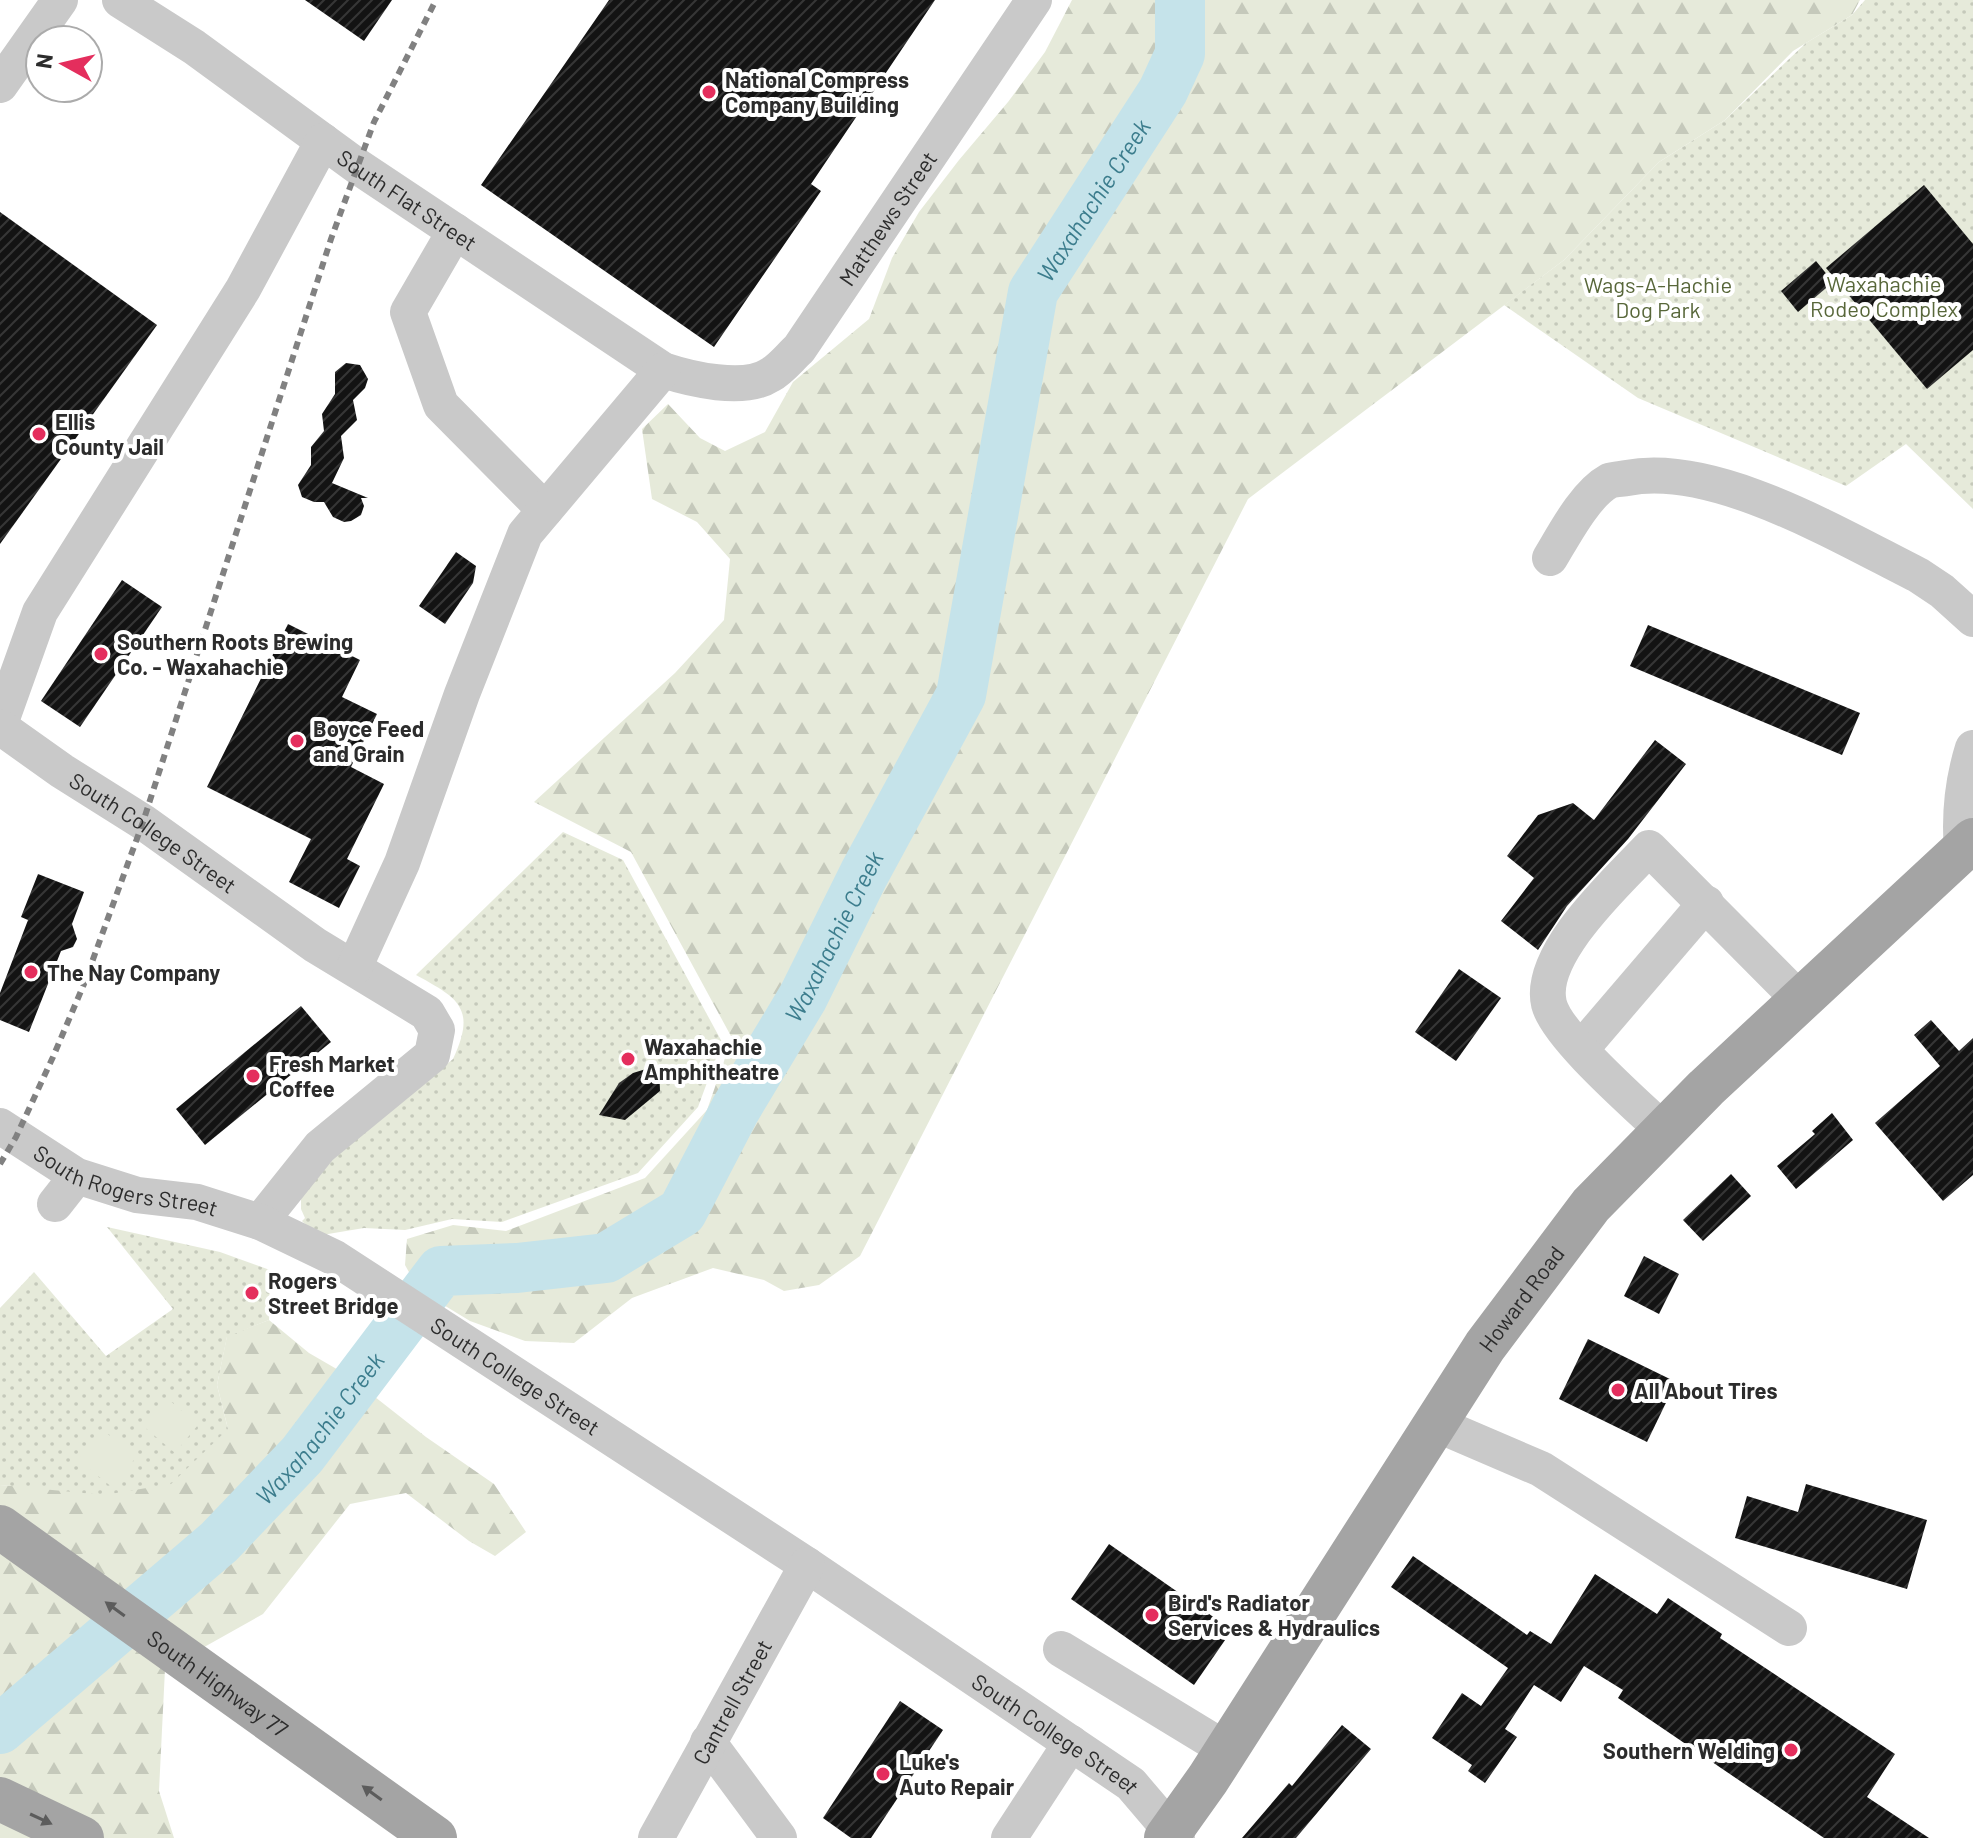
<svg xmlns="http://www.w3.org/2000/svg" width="1973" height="1838" font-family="Barlow,sans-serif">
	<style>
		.forest { fill: url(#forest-firs) }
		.park { fill: url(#park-dots) }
		.pitch { fill: #e6eada }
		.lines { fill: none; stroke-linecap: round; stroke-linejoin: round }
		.river { stroke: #c5e3ea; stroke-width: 50 }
		.building { fill: url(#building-hatch) }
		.minor { stroke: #c9c9c9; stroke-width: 36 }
		.major { stroke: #a4a4a4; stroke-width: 44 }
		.rail { stroke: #818181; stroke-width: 6; stroke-dasharray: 8 6; stroke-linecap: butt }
		.oneway { fill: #5c5c5c }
		.poi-dot { fill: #e42e5d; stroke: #fff; stroke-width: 3 }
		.labels { text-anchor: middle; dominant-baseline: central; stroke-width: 8; stroke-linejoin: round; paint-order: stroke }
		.poi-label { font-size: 22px; font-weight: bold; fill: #2c2c2c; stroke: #fff; text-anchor: start }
		.street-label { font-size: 22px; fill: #2c2c2c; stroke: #fff }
		.park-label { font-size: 22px; fill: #58673a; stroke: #fff }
		.water-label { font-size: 24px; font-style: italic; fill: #3c7d8d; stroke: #fff }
	</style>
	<defs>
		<pattern id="forest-firs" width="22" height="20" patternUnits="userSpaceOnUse" patternTransform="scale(2)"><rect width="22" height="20" fill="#e6eada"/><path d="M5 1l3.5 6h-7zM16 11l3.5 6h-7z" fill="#c5c9bb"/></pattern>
		<pattern id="park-dots" width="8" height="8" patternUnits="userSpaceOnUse" patternTransform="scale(2)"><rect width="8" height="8" fill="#e6eada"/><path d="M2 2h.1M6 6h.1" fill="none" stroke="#c5c9bb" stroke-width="1.8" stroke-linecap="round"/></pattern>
		<pattern id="building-hatch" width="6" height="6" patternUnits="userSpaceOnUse" patternTransform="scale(2)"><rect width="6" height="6" fill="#131313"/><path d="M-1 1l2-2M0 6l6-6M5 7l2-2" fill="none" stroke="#363636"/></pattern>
	</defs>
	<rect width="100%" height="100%" fill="#fff"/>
	<!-- forest -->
	<g class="forest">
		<path d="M1072,0H1860L1852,15L1793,51L1725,120L1659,162L1564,260L1248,499L860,1256L819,1285L784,1291L764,1280L713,1268L632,1298L574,1343L525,1341L470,1321L419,1290L405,1265L407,1239L453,1225L506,1231L645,1178L707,1110L732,1038L631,852L534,802L675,673L724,620L730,559L697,522L652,499L642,429L668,404L700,438L725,451L765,432L793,382L869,319L892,258L919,212L959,160L1008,102L1045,52Z"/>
		<path d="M269,1320L309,1353L347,1375L426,1437L494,1484L526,1532L495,1556L469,1541L406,1493L350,1504L263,1614L165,1669L159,1791L174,1838H0V1485L16,1486L228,1429L217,1385L227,1336Z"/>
	</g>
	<!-- park -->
	<g class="park">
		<path d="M1865,0H1973V509L1906,444L1846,486L1638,398L1504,305L1564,260L1659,162L1725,120L1806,43L1852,15Z"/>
		<path d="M563,832L623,860L722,1042L698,1107L638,1173L502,1222L452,1219L405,1230L364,1228L322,1235L311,1230L302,1221L305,1218L301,1209V1195L326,1164L453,1059C477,1008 458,998 416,975Z"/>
		<path d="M107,1227L220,1252L270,1270L269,1320L227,1337L217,1385L228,1429L171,1484L104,1495L0,1485V1308L34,1272L106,1356L173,1309Z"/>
	</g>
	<!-- pitch -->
	<g class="pitch">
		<path d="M167,1398L198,1425L175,1453L143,1426Z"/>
		<path d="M101,1429L137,1456L113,1488L78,1460Z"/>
	</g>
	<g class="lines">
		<!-- river -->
		<path class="river" id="s1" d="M0,1729L219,1542L302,1455L441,1271L517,1268L606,1258L682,1212L735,1110L803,997L864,874L961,695L1033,292L1163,91L1180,54V0"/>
	</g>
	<!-- building -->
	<g class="building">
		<path d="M305,0H392L364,41Z"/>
		<path d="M609,0H935L811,184L821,191L714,347L481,185Z"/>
		<path d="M1924,185L1973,244V350L1927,389L1826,268Z"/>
		<path d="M0,212L157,325L0,544Z"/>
		<path d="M1816,261L1833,282L1798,312L1781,291Z"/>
		<path d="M346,363L360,365L368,379L365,388L353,400L357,420L341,436L344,458L332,483L368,498H361L364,506L361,515L351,521L344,522L333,517L324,502H314L302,497L298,485L311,465V447L324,431L322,414L335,394V372Z"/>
		<path d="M456,552L476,566L473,583L445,624L419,606Z"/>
		<path d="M122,580L162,607L80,727L41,701Z"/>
		<path d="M288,624L360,660L342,697L377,714L351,767L384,784L347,859L360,866L339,908L289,882L311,839L207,787Z"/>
		<path d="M1648,625L1860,713L1842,755L1630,666Z"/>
		<path d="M1655,740L1686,764L1628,839L1567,906L1538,950L1501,921L1534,878L1507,856L1538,815L1573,803L1594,820Z"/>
		<path d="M38,874L84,892L72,924L77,939L73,947L61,951L29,1032L0,1020V993L28,920L21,917Z"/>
		<path d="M1459,969L1501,998L1456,1061L1415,1032Z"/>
		<path d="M301,1006L331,1042L205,1145L176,1109Z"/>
		<path d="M1931,1020L1959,1051L1973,1038V1175L1943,1201L1875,1123L1940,1066L1914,1035Z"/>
		<path d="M659,1065L660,1091L625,1120L599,1115L619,1083L633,1073Z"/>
		<path d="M1832,1113L1853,1140L1796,1189L1777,1166L1815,1134L1812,1131Z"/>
		<path d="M1731,1174L1751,1196L1703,1241L1683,1220Z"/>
		<path d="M1644,1256L1679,1274L1659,1314L1624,1296Z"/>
		<path d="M1588,1339L1676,1382L1647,1442L1559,1399Z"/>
		<path d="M1806,1484L1927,1520L1907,1589L1735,1538L1747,1496L1798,1512Z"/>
		<path d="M1109,1544L1232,1630L1194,1685L1071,1599Z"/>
		<path d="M1413,1556L1527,1635L1530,1631L1551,1644L1595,1574L1657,1614L1668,1598L1722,1634L1720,1638L1895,1754L1867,1797L1929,1838H1824L1618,1698L1623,1690L1584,1666L1561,1702L1534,1685L1505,1729L1517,1737L1485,1783L1468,1771L1472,1765L1432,1738L1462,1693L1481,1706L1508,1668L1391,1587Z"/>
		<path d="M900,1701L943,1730L871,1838H851L823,1818Z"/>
		<path d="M1342,1725L1371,1749L1296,1838H1242L1289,1783L1292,1786Z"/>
	</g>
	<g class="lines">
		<!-- minor -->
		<g class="minor">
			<path id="s2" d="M120,0L194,47L357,166L663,370C690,379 744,392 770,375C781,369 790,357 799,349L1034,0"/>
			<path d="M0,85L60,0"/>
			<path d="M455,231L408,312L441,405L545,510"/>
			<path d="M1550,558C1564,535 1585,494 1609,481C1614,479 1622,479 1627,478C1715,461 1840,536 1918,575L1942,591L1973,619"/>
			<path d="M0,724L40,612L243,289L323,141"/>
			<path id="s3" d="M0,727L62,771L143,822L315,945L427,1013L437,1030L432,1055L320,1147L260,1222"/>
			<path d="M1962,850C1959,814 1962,783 1973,748"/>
			<path d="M354,968L402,863L462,694L525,534L663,370"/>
			<path d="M1581,1049L1706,903"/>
			<path id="s4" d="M0,1126L77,1176L137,1195L197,1202L260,1222L335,1258L807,1565L1131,1784L1177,1838"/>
			<path d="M1664,1131C1637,1105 1557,1036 1549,1004C1537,954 1618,881 1649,848L1799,999"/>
			<path d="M55,1204L77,1176"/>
			<path d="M1436,1424L1541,1469L1789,1628"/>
			<path d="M1061,1649L1227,1750"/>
			<path d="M708,1742L779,1838"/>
			<path id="s5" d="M656,1838L807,1565"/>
			<path d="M1009,1838L1071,1743"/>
		</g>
		<!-- major -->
		<g class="major">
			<path id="s6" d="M0,1527L435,1838"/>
			<path d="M0,1799L82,1838"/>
			<path id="s7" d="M1166,1838L1208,1779L1485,1346L1591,1205L1706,1088L1973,840"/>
		</g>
		<!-- rail -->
		<path class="rail" d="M0,1164L16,1137L53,1057L84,984L143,822L331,239L374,122L436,0"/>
	</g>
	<!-- one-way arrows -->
	<defs><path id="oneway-solid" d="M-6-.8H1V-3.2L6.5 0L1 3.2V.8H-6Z" transform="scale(2)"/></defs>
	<g class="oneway">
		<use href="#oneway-solid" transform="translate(115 1609) rotate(-144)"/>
		<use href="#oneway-solid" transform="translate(372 1793) rotate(-144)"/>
		<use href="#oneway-solid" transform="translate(41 1819) rotate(25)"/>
	</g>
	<!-- markers -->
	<g class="poi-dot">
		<circle cx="709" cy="92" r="8"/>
		<circle cx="39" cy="434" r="8"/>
		<circle cx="101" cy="654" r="8"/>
		<circle cx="297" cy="741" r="8"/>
		<circle cx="31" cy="972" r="8"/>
		<circle cx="628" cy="1059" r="8"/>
		<circle cx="253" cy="1076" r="8"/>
		<circle cx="252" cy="1293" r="8"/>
		<circle cx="1618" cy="1390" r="8"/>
		<circle cx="1152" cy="1615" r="8"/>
		<circle cx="1791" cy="1750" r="8"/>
		<circle cx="883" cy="1774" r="8"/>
	</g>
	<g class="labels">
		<!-- poi labels -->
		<g class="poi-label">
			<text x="725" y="79">National Compress<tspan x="725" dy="25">Company Building</tspan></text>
			<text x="55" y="421">Ellis<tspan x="55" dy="25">County Jail</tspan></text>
			<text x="117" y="641">Southern Roots Brewing<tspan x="117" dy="25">Co. - Waxahachie</tspan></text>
			<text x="313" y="728">Boyce Feed<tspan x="313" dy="25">and Grain</tspan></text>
			<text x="47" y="972">The Nay Company</text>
			<text x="644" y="1046">Waxahachie<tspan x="644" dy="25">Amphitheatre</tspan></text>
			<text x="269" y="1063">Fresh Market<tspan x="269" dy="25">Coffee</tspan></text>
			<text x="268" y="1280">Rogers<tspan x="268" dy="25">Street Bridge</tspan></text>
			<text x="1634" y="1390">All About Tires</text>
			<text x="1168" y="1602">Bird's Radiator<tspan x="1168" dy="25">Services &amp; Hydraulics</tspan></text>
			<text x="1775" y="1750" text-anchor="end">Southern Welding</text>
			<text x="899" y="1761">Luke's<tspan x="899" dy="25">Auto Repair</tspan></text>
		</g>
		<!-- street labels -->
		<g class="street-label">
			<text stroke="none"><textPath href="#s2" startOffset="350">South Flat Street</textPath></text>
			<text stroke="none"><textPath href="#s2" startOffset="964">Matthews Street</textPath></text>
			<text stroke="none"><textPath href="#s3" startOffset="186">South College Street</textPath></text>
			<text stroke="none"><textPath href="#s4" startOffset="140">South Rogers Street</textPath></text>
			<text stroke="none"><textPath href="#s7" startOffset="646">Howard Road</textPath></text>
			<text stroke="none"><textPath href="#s4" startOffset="580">South College Street</textPath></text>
			<text stroke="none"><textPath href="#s6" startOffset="268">South Highway 77</textPath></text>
			<text stroke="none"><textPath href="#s5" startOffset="156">Cantrell Street</textPath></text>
			<text stroke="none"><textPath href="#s4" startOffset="1228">South College Street</textPath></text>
		</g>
		<!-- park labels -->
		<g class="park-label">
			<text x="1884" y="283">Waxahachie<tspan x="1884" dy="25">Rodeo Complex</tspan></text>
			<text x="1658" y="284">Wags-A-Hachie<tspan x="1658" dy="25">Dog Park</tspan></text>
		</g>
		<!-- water labels -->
		<g class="water-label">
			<text stroke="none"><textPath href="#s1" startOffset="2000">Waxahachie Creek</textPath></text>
			<text stroke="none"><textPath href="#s1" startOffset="1208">Waxahachie Creek</textPath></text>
			<text stroke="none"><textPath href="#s1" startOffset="440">Waxahachie Creek</textPath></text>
		</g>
	</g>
	<!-- north arrow -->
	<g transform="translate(64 64) rotate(278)"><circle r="38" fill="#ffffff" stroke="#ababab" stroke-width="2"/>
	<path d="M0-6L14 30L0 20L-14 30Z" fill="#e42e5d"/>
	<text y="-12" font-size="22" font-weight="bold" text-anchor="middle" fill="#2c2c2c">N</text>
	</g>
</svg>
